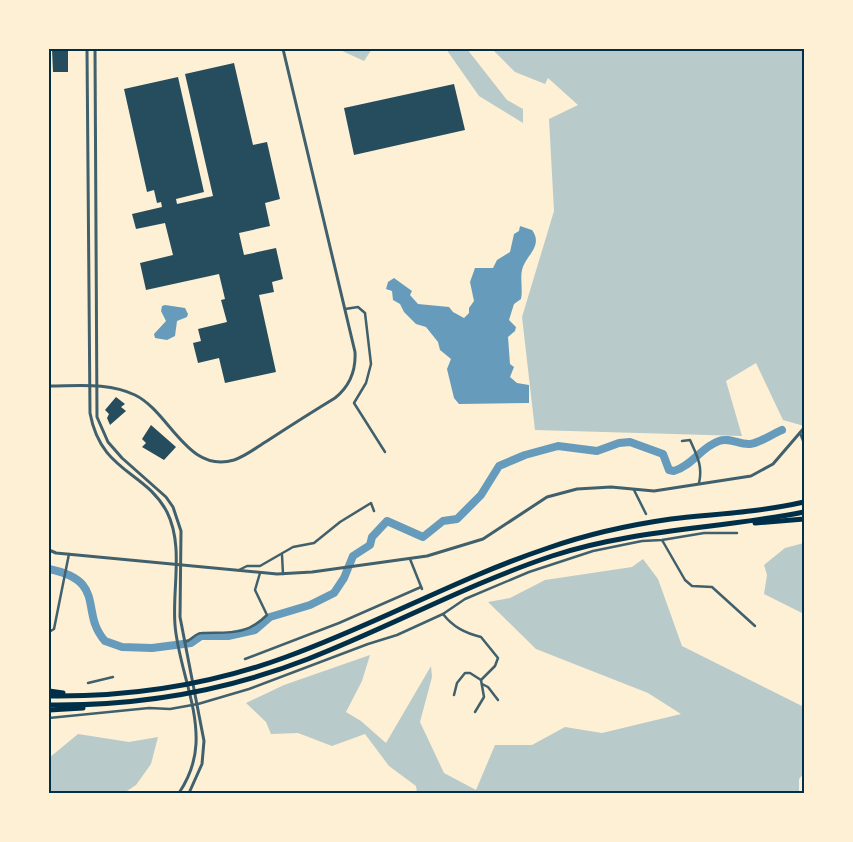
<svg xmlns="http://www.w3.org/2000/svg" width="853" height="842" font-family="Georgia,serif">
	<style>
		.green { fill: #b9caca }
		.water { fill: #669bbc }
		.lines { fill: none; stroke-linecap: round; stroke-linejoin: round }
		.river { stroke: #669bbc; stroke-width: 8 }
		.building { fill: #264d5e }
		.minor { stroke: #3f606c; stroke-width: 2.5 }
		.tertiary { stroke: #3f606c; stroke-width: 3 }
		.motorway { stroke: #003049; stroke-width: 5 }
		.neatline { fill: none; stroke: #003049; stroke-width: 2 }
	</style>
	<rect width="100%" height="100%" fill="#fdf0d5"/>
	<!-- green -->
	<g class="green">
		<path d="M338,49H372L364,61Z"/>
		<path d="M446,49H467L507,100L523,109V123L479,96Z"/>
		<path d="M492,49H804V426L783,420L756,363L726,381L742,436L535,430L522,317L554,211L549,119L578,105L548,78L545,84L515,72Z"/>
		<path d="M804,543V617L802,613L764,594L767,575L764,565L785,548Z"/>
		<path d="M643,559L658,579L682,646L804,707V773L799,779V793H417L416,786L389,766L365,734L332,746L298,733L271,734L266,722L246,703L284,685L370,655L362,681L346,712L361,721L386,743L431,666L432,677L420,722L444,773L476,790L495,745H532L565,727L602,733L681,714L648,693L536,649L488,602L510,598L545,580L632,567Z"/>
		<path d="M78,734L129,742L158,737L151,764L136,785L124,793H49V758Z"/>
	</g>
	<!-- water -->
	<g class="water">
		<path d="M520,226L532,230C544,246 525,256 522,270C520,279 523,289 521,299L514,304L509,320L516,327L515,331L508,337L510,364L514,367L510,377L517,383L529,385V403L459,404L454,398L447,369L451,359L440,350L438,342L426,327L416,324L404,312L400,304L393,300L392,291L386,289L388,282L394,278L412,291L410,295L418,304L449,307L453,312L464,318L469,313V308L474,301L470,282L475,268H493L497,260L510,252L514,234L519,231Z"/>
		<path d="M165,305L185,308L188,314L187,317L177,321L175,336L167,340L155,338L154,334L166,321L161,311L162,306Z"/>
	</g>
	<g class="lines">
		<!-- river -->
		<path class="river" d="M49,569C108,581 79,612 105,641L122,647L152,648L191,643L201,636H228L255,630L270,617L310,605L334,593L344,578L353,556L370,545L372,537L387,521L423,537L443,521L457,519L481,495L499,466L525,455L558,446L597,451L619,443L630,442L663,454L669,470L674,471C692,466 701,447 719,441C730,437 739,445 750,444C760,443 772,434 782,430"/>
	</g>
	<!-- building -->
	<g class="building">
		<path d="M52,49H68V72H53Z"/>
		<path d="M234,63L253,145L267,142L280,199L265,203L270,226L239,233L244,255L276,248L283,279L272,282L274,292L259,295L276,372L225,383L219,358L198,363L193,343L201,341L198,329L227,322L221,300L225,299L219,274L146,290L140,263L173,255L165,223L136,229L132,214L162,207L161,202L157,203L154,190L147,192L124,89L178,77L204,192L176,199L177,204L213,196L185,74Z"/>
		<path d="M454,84L465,130L354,155L344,108Z"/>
		<path d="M116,397L125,404L121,407L126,411L110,425L107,418L109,414L105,410Z"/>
		<path d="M151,425L176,447L164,460L142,447L146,443L142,439Z"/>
	</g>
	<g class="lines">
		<!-- minor -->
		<g class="minor">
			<path d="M345,309L358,307L365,313L371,364L366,383L354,403L385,452"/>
			<path d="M800,433L804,443"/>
			<path d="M682,441L690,440C697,456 703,466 699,483"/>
			<path d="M634,490L646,514"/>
			<path d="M662,540L685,580L692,586L712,587L755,626"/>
			<path d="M282,555L283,574"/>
			<path d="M410,559L422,589"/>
			<path d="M239,570L247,566H260L293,547L314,543L340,522L371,503L374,511"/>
			<path d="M443,614C453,627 465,633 481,637L498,658L495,666L481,680L470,673H465L457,683L454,695"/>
			<path d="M49,632L54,629L69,554"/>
			<path d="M185,642C192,640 195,633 202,633C230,632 246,636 267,615L255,590L260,573"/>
			<path d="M245,659L339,623L421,587"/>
			<path d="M88,683L113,677"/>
			<path d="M482,684L488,687L498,700"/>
			<path d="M475,712L484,697L481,680"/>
			<path d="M49,718L149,708L170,709L198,704L249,689L368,644L397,635L443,614L465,599L529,572L593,551L642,541L662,540L704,533H737"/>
		</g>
		<!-- tertiary -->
		<g class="tertiary">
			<path d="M87,49L90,413C101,473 145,470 167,512C184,546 172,589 175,625C178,664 198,704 196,744C195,763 189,778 179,793"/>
			<path d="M95,49L97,417L108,442L122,458L166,497L173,507L181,531L180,617L204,741L202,764L189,793"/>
			<path d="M49,386C77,386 109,382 135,395C170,412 187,474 234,460C246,456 257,447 267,441C290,426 312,412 335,398C350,386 356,371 355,352L283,49"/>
			<path d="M49,550L56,553L277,574L312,572L427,556L483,539L547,497L577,489L611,487L654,491L751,476L773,464L804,428"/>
		</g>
		<!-- motorway -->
		<g class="motorway">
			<path d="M755,523L804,519"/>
			<path d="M49,691L63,693"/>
			<path d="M49,696C129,697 210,685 286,657C375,625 458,578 548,548C588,534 629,525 671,519C715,514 761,512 804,502"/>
			<path d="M49,705C137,706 226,691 308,659C390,627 468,584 552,556C634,529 720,529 804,512"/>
			<path d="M49,710L83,708"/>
		</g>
	</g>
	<!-- border -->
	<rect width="853" height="842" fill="none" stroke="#fdf0d5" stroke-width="100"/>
	<rect x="50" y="50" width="753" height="742" class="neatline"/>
</svg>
